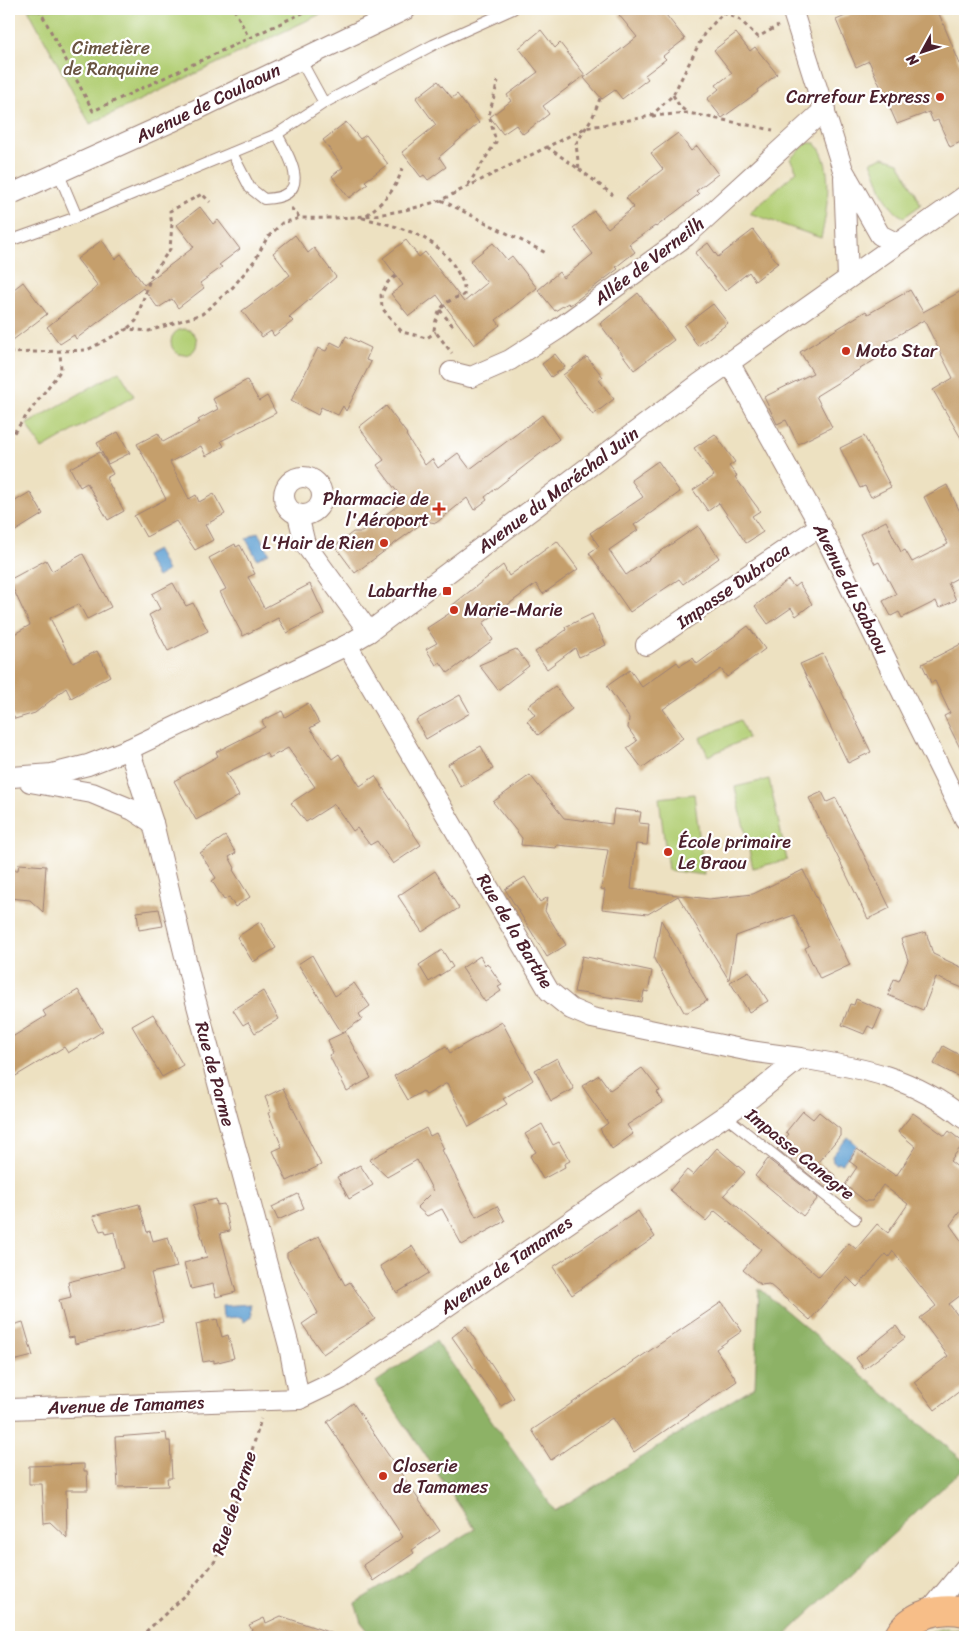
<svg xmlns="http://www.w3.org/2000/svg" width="974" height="1646" font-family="Sriracha,sans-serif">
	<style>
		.green { fill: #b2cf75; stroke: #7e7750 }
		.forest { fill: #8db266; stroke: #6c6848 }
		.water { fill: #60a1d3; stroke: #55607f }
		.building { fill: #c59f6c }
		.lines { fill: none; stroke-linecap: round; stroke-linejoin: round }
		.lane-casing { stroke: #9c8076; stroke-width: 12 }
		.street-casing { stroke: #9c8076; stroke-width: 22 }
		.primary-casing { stroke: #9c8076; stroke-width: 30 }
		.path { stroke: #9c8076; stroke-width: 3; stroke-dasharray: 4 4; stroke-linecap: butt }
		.lane { stroke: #fff; stroke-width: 10 }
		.street { stroke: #fff; stroke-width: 20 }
		.primary { stroke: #f7be88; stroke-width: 28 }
		.poi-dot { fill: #c8321e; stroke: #fff; stroke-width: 2 }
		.labels { text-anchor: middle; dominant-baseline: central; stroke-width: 4.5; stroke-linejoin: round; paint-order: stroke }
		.park-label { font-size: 18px; fill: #695441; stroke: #fff }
		.poi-label { font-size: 18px; fill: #4a1f2b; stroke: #fff; text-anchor: end }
		.street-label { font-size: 18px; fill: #4a1f2b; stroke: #fff }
	</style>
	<rect width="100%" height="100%" fill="#fff"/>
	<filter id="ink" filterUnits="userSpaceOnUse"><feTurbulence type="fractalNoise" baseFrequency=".02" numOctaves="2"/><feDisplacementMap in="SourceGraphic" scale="10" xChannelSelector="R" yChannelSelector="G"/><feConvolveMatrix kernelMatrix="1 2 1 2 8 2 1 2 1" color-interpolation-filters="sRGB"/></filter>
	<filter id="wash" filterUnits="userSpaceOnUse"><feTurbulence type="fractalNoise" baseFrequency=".0096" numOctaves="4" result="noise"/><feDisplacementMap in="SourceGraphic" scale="20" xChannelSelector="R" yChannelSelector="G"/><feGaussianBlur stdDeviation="1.12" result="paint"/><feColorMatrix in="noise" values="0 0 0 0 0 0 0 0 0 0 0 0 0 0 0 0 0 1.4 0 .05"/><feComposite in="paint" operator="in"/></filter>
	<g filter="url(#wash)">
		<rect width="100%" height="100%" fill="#ede1c1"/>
		<!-- green -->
		<g class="green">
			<path d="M28,9H331L90,124Z"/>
			<path d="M807,143H815C835,163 827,213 821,238L749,213L797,171L790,159Z"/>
			<path d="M883,157L899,162L921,205L904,217C886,211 879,179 871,162Z"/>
			<circle cx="184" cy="342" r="13"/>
			<path d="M119,371L134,396L42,449L27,424Z"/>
			<path d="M740,720L748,738L708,756L700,738Z"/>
			<path d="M769,779L787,860L753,868L735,787Z"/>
			<path d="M694,794L704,875L668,870L659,798Z"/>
			<path d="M946,1628L965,1631V1637H923L935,1630Z"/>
		</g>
		<!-- forest -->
		<path class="forest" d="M759,1288L965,1462V1467L783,1637H373L361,1622L355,1603L475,1529L376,1382L436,1341L555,1511L755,1386Z"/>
		<!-- water -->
		<g class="water">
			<path d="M258,532L269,553L257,559L246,539Z"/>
			<path d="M157,550L167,571L157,577L145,556Z"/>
			<path d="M848,1137L857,1145L842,1164L839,1163L836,1164L833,1162L832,1156Z"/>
			<path d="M250,1304L251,1317L244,1322L241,1317L223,1318L222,1306Z"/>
		</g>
		<g id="blocks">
			<!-- building -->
			<g class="building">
				<path d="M628,9H652L657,15L663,11L685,39L663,56L666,59L645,75L648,79L622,99L615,90L602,99L584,78L637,37L619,15Z"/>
				<path d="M862,9H937L960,64L965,62V140L950,147L938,120L933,122L929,112L897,124L869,61L856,67L836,20Z"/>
				<path d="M541,30L555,48L560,43L585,75L543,106L549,114L523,134L516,125L503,134L490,117L511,101L507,95L538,72L519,48Z"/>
				<path d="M736,33L750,51L755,47L777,74L757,90L758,92L722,118L707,99L719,89L716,85L732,73L714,50Z"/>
				<path d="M438,81L452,98L457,94L479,123L439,157L446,167L428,180L424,175L421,177L402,152L436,125L416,98Z"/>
				<path d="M346,122L360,139L366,135L388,164L365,181L368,184L349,198L332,176L343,167L323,140Z"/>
				<path d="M678,133L691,151L697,146L718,174L696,191L699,194L656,227L655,226L629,244L635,252L616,267L618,269L570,305L568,303L555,311L538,290L559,272L563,278L593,254L573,228L594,211L608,228L634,207L626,198L663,169L651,153Z"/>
				<path d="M200,207L213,224L218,220L240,249L219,265L222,267L200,283L204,288L178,308L172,299L158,308L143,288L76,339L74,335L60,344L47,327L98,286L77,259L102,240L115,259L121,254L144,285L194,247L177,225Z"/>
				<path d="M753,230L778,263L755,281L749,272L725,291L695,253L708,243L718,257Z"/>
				<path d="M295,235L308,253L314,248L336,277L289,317L293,321L274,336L271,331L262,337L242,311L290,275L273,253Z"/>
				<path d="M406,240L419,257L425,252L464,302L487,283L470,261L493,243L507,260L512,256L537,288L496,320L500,325L474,345L437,295L409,316L391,294L403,285L383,258Z"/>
				<path d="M23,282L47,314L9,343V293Z"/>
				<path d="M965,289V445L933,390L953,378L924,320L886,342L891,350L816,396L832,427L798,444L786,420L777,424L764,397L813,373L800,352L866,311L868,314L910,290L923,312Z"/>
				<path d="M638,293L674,340L634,370L600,324Z"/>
				<path d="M713,304L728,323L698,346L684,326Z"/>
				<path d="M346,336L371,348L366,360L371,362L346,411L343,406L338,415L321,407L318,415L291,401L318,348L326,351L331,342L341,347Z"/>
				<path d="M555,354L565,367L551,377L542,364Z"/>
				<path d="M587,357L603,377L599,380L614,399L593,415L563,375Z"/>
				<path d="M247,380L259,401L267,396L276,413L221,441L224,446L206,456L201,446L170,462L189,499L196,495L199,502L214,494L225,514L205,525L213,540L195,550L176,521L146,537L134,516L166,499L137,444L158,433L163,442L200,422L198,420L218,409L213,399Z"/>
				<path d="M386,406L407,434L406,435L425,465L432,459L438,468L458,453L470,469L542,415L559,439L485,497L487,500L474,510L467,498L436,523L425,521L355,573L335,546L353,532H362L404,501L377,465L384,460L359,427Z"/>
				<path d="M118,432L130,453L108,464L97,443Z"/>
				<path d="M715,434L735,462L729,466L737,476L735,477L760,511L752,516L763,532L746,543L719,503L708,511L693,490L714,476L694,448Z"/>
				<path d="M864,436L891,487L871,497L865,486L860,488L840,448Z"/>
				<path d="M100,452L113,474L106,478L124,511L108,520L87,483L80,487L70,468Z"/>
				<path d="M658,461L680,492L634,525L638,530L609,550L626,575L698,526L719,558L683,584L679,579L630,612L589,553L599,546L590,533L643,497L631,480Z"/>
				<path d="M947,485L965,522V574L948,583L956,600L939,608L936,601L902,618L899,612L891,616L883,601L896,594L879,562L875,564L860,534L886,521L901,552L905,550L912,562L948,544L924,497Z"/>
				<path d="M30,492L43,514L9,535V505Z"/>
				<path d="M557,541L578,569L543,594L536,584L483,623L493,640L448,673L440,662L436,665L426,649L437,643L427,628L453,611L450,607L503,565L509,576Z"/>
				<path d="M235,544L236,547L240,545L255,574L248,577L264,608L310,584L324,614L287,633L278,618L243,636L220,592L226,589L209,558Z"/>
				<path d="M83,554L111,607L87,619L79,604L50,618L73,663L97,651L110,676L71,698L66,688L35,713L15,719L9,708V637L30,625L9,580L46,560L52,571Z"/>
				<path d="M788,580L794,587L799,583L812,604L796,616L791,608L768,624L755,606Z"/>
				<path d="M173,583L186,606L193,603L208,631L168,651L149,615L160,609L152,594Z"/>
				<path d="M592,614L606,645L579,657L575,648L547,669L535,652L566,630L565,627Z"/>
				<path d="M748,626L765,649L727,677L721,669L663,709L683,738L642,768L627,748L637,741L628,728L629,718L607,686L630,670L642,687L677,662L680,666L693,658L697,664Z"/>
				<path d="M961,644L965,653V758L944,716L950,713L935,681L931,683L922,664Z"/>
				<path d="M516,649L529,666L498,690L479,665Z"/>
				<path d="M823,654L871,752L848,763L800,664Z"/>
				<path d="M555,686L572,709L538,735L527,721L535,715L528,706Z"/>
				<path d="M460,695L470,713L426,739L416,720Z"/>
				<path d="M308,703L319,723L310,728L332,759L339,754L360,786L375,776L421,845L393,864L377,841L370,845L357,828L353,831L334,804L306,822L291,803L315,787L288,748L269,758L266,753L226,773L239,796L196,820L174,781L218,756L216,752L265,727L262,721L282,711L285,717Z"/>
				<path d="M481,746L493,769L461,787L448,764Z"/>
				<path d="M530,775L564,818L612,824L614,809L641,812L639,823L649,824L647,845L636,844L631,889L709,899L753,894L803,870L850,965L820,979L805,948L809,946L794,915L736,936L729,980L678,896L648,914L602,909L605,890L601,889L608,850L557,845L556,848L521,845L522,838L493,802Z"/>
				<path d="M822,792L827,802L836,798L890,908L868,919L809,798Z"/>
				<path d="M225,836L236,853L229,857L235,868L233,870L250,897L235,907L229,897L224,900L212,881L216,878L200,853Z"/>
				<path d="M19,864L46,866L43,912L30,900L9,898L10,870H18Z"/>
				<path d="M435,871L459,908L422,932L398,896Z"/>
				<path d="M525,877L540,902L548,897L545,911L566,945L547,957L505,889Z"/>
				<path d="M159,909L163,926L139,930L137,912Z"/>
				<path d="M661,920L707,1001L688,1012H684L654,959Z"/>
				<path d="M260,922L276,948L253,962L237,937Z"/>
				<path d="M926,932L933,954L965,969V989L936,977L923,1010L888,995L894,979L899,981L908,960L901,939Z"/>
				<path d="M442,950L453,967L429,982L419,965Z"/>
				<path d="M312,955L335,996L354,983L370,1006L359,1014L362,1019L342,1033L298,964Z"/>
				<path d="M480,956L485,965L487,963L502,985L498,987L501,991L485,1002L462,968Z"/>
				<path d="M582,956L652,971L648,992L644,991L642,1002L574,992Z"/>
				<path d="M749,971L768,1001L749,1012L730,982Z"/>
				<path d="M78,990L103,1031L68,1053L64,1047L9,1080V1039L46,1016L43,1011Z"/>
				<path d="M263,991L279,1019L255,1033L248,1022L243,1025L233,1010Z"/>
				<path d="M856,999L882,1010L874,1029L868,1026L864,1034L842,1025L850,1004L854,1005Z"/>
				<path d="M153,1014L183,1065L162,1077L132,1026Z"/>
				<path d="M502,1022L533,1080L503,1099L507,1104L469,1127L447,1083L426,1095L423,1091L408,1100L394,1076L446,1046L450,1053Z"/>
				<path d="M345,1032L371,1078L347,1091L329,1055L333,1053L328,1040Z"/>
				<path d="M943,1046L965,1058V1080L934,1064Z"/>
				<path d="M557,1058L574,1089L551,1101L535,1070Z"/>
				<path d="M642,1068L660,1091L657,1092L663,1102L627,1125L633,1134L612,1149L600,1129L608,1123L582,1086L599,1075L610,1090Z"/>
				<path d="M283,1088L321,1165L287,1181L273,1151L282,1147L268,1113L271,1112L265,1097Z"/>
				<path d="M803,1111L813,1119L819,1112L840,1129V1136L818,1162L836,1176L826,1188L777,1149L789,1134L786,1132Z"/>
				<path d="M913,1113L945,1136L949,1131L964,1143L950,1161L965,1173V1204L950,1225L965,1246V1292L949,1304L965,1325V1387L935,1410L914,1382L948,1356L920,1318L936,1306L893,1251L889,1257L886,1254L857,1287L847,1277L810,1320L769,1284L761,1285L743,1270L761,1249L715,1211L706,1221L670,1190L687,1170L693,1175L717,1148L745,1172L724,1195L819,1277L849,1243L856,1249L877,1224L888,1233L908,1204L883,1185L872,1201H865L845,1185L857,1167L849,1161L857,1149L896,1176L916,1147L898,1132Z"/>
				<path d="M542,1124L553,1145L559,1142L570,1161L564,1164L565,1167L543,1179L530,1156L536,1152L525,1134Z"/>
				<path d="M426,1128L430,1136L436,1133L444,1149L442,1150L476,1217L497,1206L505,1221L462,1245L442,1209L427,1216L417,1207L433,1191L417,1160L387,1177L369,1160Z"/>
				<path d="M768,1159L818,1198L803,1216L755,1176Z"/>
				<path d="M360,1165L373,1185L349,1199L337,1177Z"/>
				<path d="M298,1194L304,1208L278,1220L272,1207Z"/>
				<path d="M216,1199L217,1205L224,1204L230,1231L220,1233L236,1292L216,1297L213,1284L191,1289L184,1263L207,1257L193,1205Z"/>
				<path d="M139,1204L147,1232L150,1231L153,1241L168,1237L177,1267L151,1273L163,1322L75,1344L74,1337L69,1338L59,1300L71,1297L68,1282L123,1268L114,1232L106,1234L105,1230L100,1231L93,1216Z"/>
				<path d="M638,1211L655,1237L572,1295L553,1267Z"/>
				<path d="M319,1236L345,1285L350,1282L375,1319L323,1354L302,1324L318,1313L287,1257V1253Z"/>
				<path d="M412,1246L429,1273L397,1293L380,1266Z"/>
				<path d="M722,1302L742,1331L716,1349L737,1381L634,1452L612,1418L551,1460L532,1430Z"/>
				<path d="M217,1319L222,1337L228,1335L234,1358L214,1363V1360L203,1362L196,1324Z"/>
				<path d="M23,1322L33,1356L9,1362V1326Z"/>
				<path d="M466,1326L514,1398L501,1406L452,1337Z"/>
				<path d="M896,1326L905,1338L864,1369L856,1358Z"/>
				<path d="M353,1403L440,1531L412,1550L414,1553L373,1581L363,1565L403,1537L327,1422Z"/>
				<path d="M166,1433L167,1441H170L172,1478H167L168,1486L118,1487L115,1437Z"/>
				<path d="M84,1464V1471H87L88,1490H66L67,1538L50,1522L44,1523L42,1484H29V1466Z"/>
				<path d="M281,1616L337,1635L336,1637H236L252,1630L249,1625L264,1618L266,1623Z"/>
			</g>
		</g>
	</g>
	<g filter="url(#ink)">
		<use href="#blocks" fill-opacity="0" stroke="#9c8076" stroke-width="1"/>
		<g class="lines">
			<defs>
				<g id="lane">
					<path d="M300,59L324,103"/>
					<path d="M232,153L250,188L264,199C314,197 291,160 277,134"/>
					<path d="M58,172L77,217"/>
					<path d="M9,241L77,217L277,134L324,103L433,45L513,9"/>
					<path d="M725,1116L855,1219"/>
				</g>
				<g id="street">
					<path d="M792,9L843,170L880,235L896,243"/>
					<path d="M844,177L848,277"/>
					<path d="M9,195L171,122L406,9"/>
					<path d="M729,362L820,526L965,819"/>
					<path d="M451,372L471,377L510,360L558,329L686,236L825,109"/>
					<circle cx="303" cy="496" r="19"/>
					<path d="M298,515L305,544L369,632"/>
					<path d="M347,645L549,991L571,1009L592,1018L750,1051L800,1058"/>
					<path d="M646,645L820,526"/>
					<path d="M129,749L153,823L195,998L289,1346L299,1399"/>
					<path d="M12,777L52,774L88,765L129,749L347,645L369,632L699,384L965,196"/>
					<path d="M30,782L92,793L133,810L153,823"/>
					<path d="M9,1409L299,1399L341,1379L752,1097L800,1058C864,1068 913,1077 965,1119"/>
					<path d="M929,1612L965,1568"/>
				</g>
				<path id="primary" d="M898,1637C911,1613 941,1607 965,1612"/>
			</defs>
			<!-- lane casing -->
			<use href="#lane" class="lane-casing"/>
			<!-- street casing -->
			<use href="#street" class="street-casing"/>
			<!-- primary casing -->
			<use href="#primary" class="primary-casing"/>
			<!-- path -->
			<g class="path">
				<path d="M39,9L93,111L311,9"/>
				<path d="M234,9L249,38"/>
				<path d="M723,13L739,19L758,37L778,26"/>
				<path d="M673,95L680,107L688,113"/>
				<path d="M652,116L688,113L773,130"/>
				<path d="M547,147L579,169L576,144L593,116L601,96"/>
				<path d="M402,168C397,190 381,204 363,218C400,227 437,235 457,271C462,280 465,285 464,295C444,300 437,310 434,330L452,353"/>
				<path d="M579,169L613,195"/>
				<path d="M468,185L496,142L489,115L498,81"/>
				<path d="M441,200L548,254"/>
				<path d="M291,208L300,218C349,219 394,216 441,200L585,128L651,116L673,95L704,34L723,13L722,9"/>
				<path d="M396,276L388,282L381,295L382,308L402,332L427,338L436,332"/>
				<path d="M440,310L453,326"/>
				<path d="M128,328L136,321L151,276L170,249L172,224L170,211L202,194L210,202"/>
				<path d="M9,353L87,350L127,329L149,331L202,314L233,287L255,260L267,238L282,223L300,218"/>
				<path d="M9,439L61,370L60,352"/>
				<path d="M140,1637L188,1593L215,1561L245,1475L261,1419"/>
			</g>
			<!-- lane -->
			<use href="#lane" class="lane"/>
			<!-- street -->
			<use href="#street" class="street"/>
			<!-- primary -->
			<use href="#primary" class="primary"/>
		</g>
	</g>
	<!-- markers -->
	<g class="poi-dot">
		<circle cx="940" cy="97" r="5"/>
		<circle cx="846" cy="351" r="5"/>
		<path d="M436.5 501.5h5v5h5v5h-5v5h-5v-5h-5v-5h5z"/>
		<circle cx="384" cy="543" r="5"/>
		<rect x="442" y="586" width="10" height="10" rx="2.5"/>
		<circle cx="454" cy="610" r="5"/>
		<circle cx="668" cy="852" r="5"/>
		<circle cx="383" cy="1476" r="5"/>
	</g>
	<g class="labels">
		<!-- park labels -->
		<g class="park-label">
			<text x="111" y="48">Cimetière<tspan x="111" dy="21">de Ranquine</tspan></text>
		</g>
		<!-- poi labels -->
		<g class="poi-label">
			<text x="930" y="97">Carrefour Express</text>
			<text x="856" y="351" text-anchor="start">Moto Star</text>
			<text x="429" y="499">Pharmacie de<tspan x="429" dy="21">l'Aéroport</tspan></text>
			<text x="374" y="543">L'Hair de Rien</text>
			<text x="437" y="591">Labarthe</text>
			<text x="464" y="610" text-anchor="start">Marie-Marie</text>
			<text x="678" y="842" text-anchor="start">École primaire<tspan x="678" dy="21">Le Braou</tspan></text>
			<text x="393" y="1466" text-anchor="start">Closerie<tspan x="393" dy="21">de Tamames</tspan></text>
		</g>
		<!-- street labels -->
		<g class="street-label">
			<text transform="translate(208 103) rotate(-26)">Avenue de Coulaoun</text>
			<text transform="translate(649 261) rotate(-37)">Allée de Verneilh</text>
			<text transform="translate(558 490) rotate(-37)">Avenue du Maréchal Juin</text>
			<text transform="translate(733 586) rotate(-35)">Impasse Dubroca</text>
			<text transform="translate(851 589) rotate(63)">Avenue du Sabaou</text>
			<text transform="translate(515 931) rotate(59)">Rue de la Barthe</text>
			<text transform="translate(215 1074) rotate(75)">Rue de Parme</text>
			<text transform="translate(800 1154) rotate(39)">Impasse Canegre</text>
			<text transform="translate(506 1265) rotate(-35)">Avenue de Tamames</text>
			<text transform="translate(126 1405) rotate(-2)">Avenue de Tamames</text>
			<text transform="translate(234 1503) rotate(-72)">Rue de Parme</text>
		</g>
	</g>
	<!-- margin -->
	<rect width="974" height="1646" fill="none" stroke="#fff" stroke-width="30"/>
	<!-- north arrow -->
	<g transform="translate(922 52) rotate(230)" stroke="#ffffff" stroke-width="4" paint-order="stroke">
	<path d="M0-4L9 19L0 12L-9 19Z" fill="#4a1f2b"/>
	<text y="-8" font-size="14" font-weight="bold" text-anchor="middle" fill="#4a1f2b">N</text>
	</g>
</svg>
